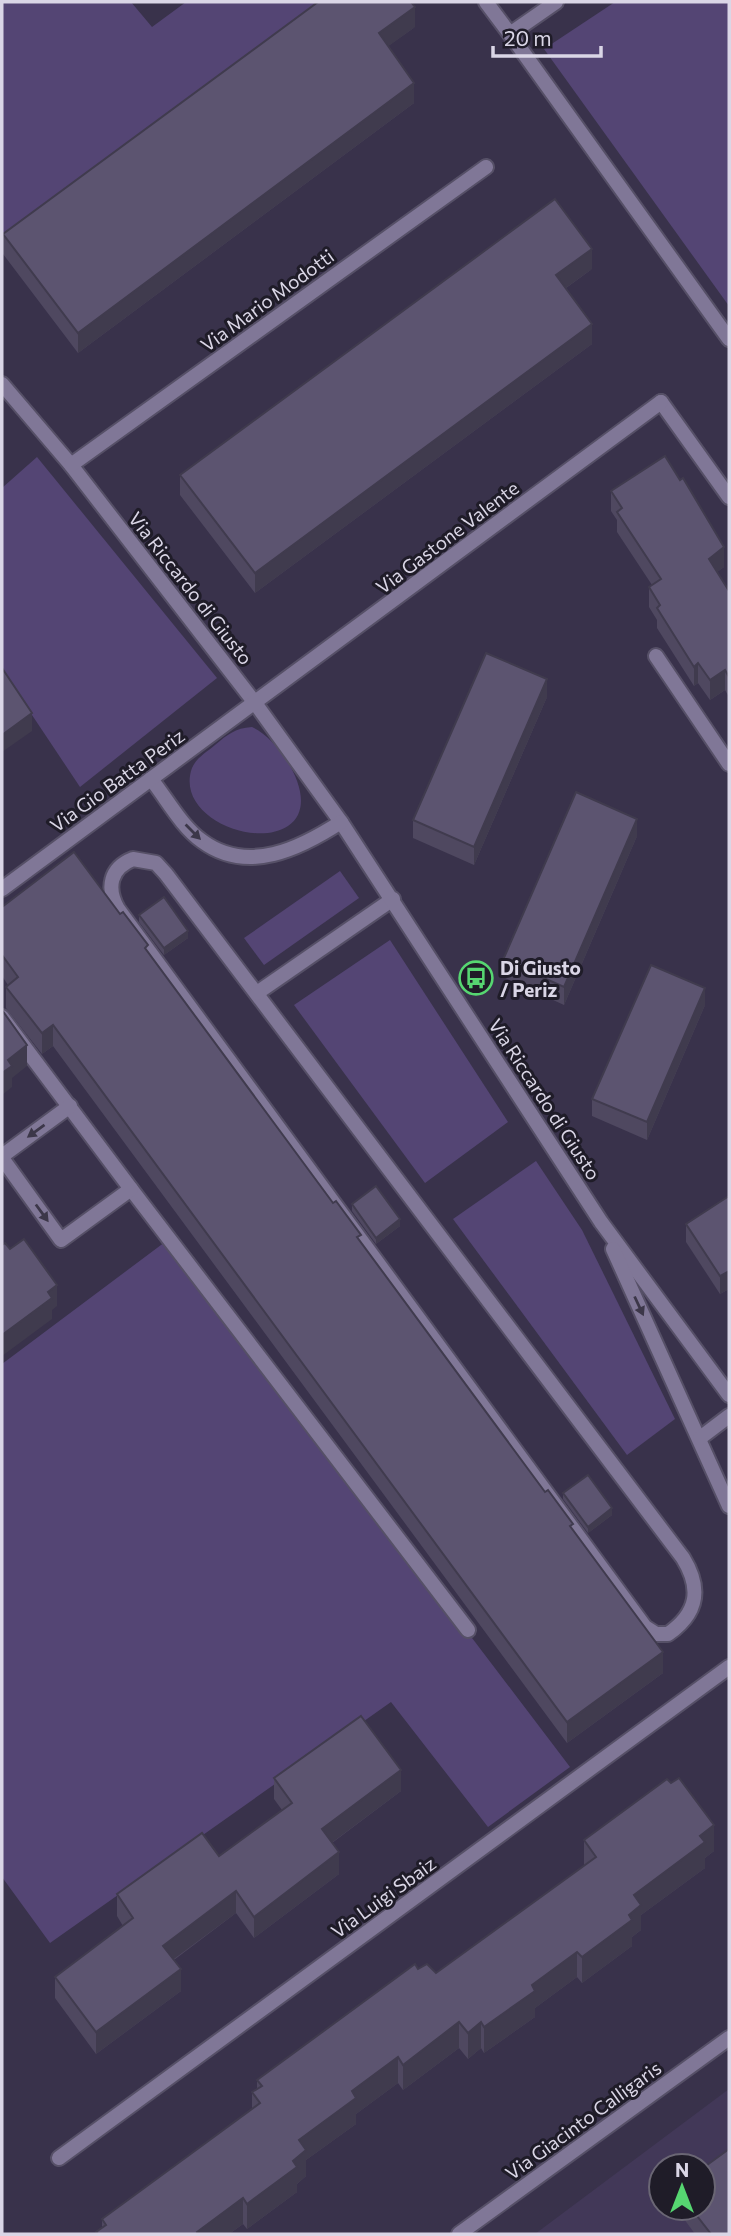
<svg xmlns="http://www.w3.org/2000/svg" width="731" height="2236" font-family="Commissioner,sans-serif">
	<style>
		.built { fill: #423858; fill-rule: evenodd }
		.green { fill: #544574 }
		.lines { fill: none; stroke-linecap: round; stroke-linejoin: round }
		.lane-casing { stroke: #565067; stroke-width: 18 }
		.street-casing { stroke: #565067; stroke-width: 18 }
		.lane { stroke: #807797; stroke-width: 14 }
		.street { stroke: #807797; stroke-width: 14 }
		.wall { fill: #4f4860 }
		.shaded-wall { fill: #403b4e }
		.building { fill: #5c5470; stroke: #403b4e; stroke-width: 2 }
		.oneway { fill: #3c3749 }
		.labels { text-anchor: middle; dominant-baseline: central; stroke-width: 6; stroke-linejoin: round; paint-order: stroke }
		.street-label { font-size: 19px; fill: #dad6e6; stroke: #1f1c28 }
		.poi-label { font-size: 19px; font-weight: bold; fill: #dad6e6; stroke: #1f1c28; text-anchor: start }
	</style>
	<rect width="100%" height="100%" fill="#39324b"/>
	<!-- built -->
	<path class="built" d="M729,2089V2234H535ZM661,2166H703V2208H661Z"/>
	<!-- green -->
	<g class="green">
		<path d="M2,2H131L152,27L186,2H336L2,244Z"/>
		<path d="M615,2H729V306L544,49Z"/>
		<path d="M37,457L217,678L80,787L2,670V488Z"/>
		<path d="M252,727C279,738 323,803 288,826C253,849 175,815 192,768C196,758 207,752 215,745C227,735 235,728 252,727Z"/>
		<path d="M340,871L359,898L264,965L244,938Z"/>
		<path d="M390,940L508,1122L425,1183L294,1005Z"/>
		<path d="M536,1161L582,1230L675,1419L627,1455L453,1219Z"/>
		<path d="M169,1239L570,1767L488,1827L391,1702L50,1943L2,1877V1364Z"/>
	</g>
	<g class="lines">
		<defs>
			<g id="lane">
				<path d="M510,34L729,339"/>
				<path d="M661,402L729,497"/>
				<path d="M656,656L729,764"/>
				<path d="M133,859L156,863L166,874L683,1558C702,1589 698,1613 668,1634H656L645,1627L118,909C106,888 110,868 133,859Z"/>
				<path d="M257,993L393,899"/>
				<path d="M131,1189L468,1630"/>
			</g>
			<g id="street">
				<path d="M486,2L510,34L556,2"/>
				<path d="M2,384L71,465L255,703L341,822L601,1222L729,1395"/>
				<path d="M71,465L486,167"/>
				<path d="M151,779C167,799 181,826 202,841C248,875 301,848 341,822"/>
				<path d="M2,889L661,402"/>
				<path d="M2,1017L131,1189L61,1240L2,1158"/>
				<path d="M2,1156L70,1106"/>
				<path d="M613,1249L729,1506"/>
				<path d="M700,1438L729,1416"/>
				<path d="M59,2158L729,1667"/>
				<path d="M459,2234L729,2038"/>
			</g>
		</defs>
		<!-- lane casing -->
		<use href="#lane" class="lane-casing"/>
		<!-- street casing -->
		<use href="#street" class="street-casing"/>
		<!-- lane -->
		<use href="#lane" class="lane"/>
		<!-- street -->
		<use href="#street" class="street"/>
	</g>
	<!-- wall -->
	<g class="wall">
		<path d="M415,27L388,46L414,103L78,353L3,254V234Z"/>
		<path d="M592,269L566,288L592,344L255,593L180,495V475Z"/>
		<path d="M611,491L724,567L717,572L729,591V697L725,690L710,700L698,683L694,686L657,628V620L649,607V587L652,585L617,532V520L611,511Z"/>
		<path d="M547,697L474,865L413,838V820Z"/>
		<path d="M637,836L564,1005L503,977V960Z"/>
		<path d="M2,907L148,953L573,1530L663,1673L567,1743L53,1046L42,1054L6,1008V987L8,985L2,976Z"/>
		<path d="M139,915L188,938L164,955L139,922Z"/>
		<path d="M705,1005L647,1140L592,1116V1099Z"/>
		<path d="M729,1196V1289L720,1294L686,1242V1224Z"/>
		<path d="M352,1204L400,1226L376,1244L352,1211Z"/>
		<path d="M563,1493L612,1515L588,1533L563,1499Z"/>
		<path d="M274,1778L401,1791L332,1843L339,1874L254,1938L236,1913L174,1960L181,1991L96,2054L55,1998V1977L123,1926L117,1916V1894L219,1856L282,1810L274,1799Z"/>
		<path d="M584,1840L714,1851L705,1858V1868L641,1915V1930L632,1937V1946L582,1983L577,1977L535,2008V2017L484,2053L481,2048L468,2059L459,2048L403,2090L398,2083L356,2114V2124L306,2160V2176L297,2184V2192L247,2229L243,2224L229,2234H96V2232L102,2228V2219L252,2109V2092L257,2089V2080L418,1969L436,1973L584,1866Z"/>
		<path d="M676,2208H703L729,2234H695Z"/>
	</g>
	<!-- shaded-wall -->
	<g class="shaded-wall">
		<path d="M415,7V27L379,53V33Z"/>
		<path d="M414,83V103L78,353V333Z"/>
		<path d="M592,249V269L556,295V275Z"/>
		<path d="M592,324V344L255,593V573Z"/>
		<path d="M724,547V567L709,578V559Z"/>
		<path d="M698,663V683L694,686V667Z"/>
		<path d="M725,670V690L710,700V680Z"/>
		<path d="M547,679V697L474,865V847Z"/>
		<path d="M32,713V731L2,752V735Z"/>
		<path d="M637,819V836L564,1005V987Z"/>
		<path d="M188,931V938L164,955V948Z"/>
		<path d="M705,988V1005L647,1140V1122Z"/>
		<path d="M53,1025V1046L42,1054V1033Z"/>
		<path d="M27,1045V1066L12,1078V1087L2,1095V1073L8,1060Z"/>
		<path d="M400,1219V1226L376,1244V1238Z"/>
		<path d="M729,1271V1289L720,1294V1276Z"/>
		<path d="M57,1285V1306L52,1310V1319L2,1356V1335Z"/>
		<path d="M612,1508V1515L588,1533V1527Z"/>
		<path d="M663,1652V1673L567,1743V1722Z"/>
		<path d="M401,1770V1791L322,1850V1829Z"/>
		<path d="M714,1825V1851L705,1858V1868L641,1915V1930L632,1937V1946L582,1983V1957L629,1915L634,1895L700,1836Z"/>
		<path d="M339,1852V1874L254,1938V1917Z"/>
		<path d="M236,1891V1913L163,1967V1946Z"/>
		<path d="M577,1952V1977L535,2008V2017L484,2053V2027L532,1985Z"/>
		<path d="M181,1969V1991L96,2054V2032Z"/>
		<path d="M459,2022V2048L403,2090V2065Z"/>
		<path d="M481,2022V2048L468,2059V2033Z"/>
		<path d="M398,2057V2083L356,2114V2124L306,2160V2176L297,2184V2192L247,2229V2204L293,2161L299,2140L352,2091Z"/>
		<path d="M243,2198V2224L229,2234H197V2232Z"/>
	</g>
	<!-- building -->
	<g class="building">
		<path d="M318,2H411L415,7L379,33L414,83L78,333L3,234Z"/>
		<path d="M555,199L592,249L556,275L592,324L255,573L180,475Z"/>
		<path d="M665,456L680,480L683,478L724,547L709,559L729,591V677L725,670L710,680L698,663L694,667L657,608L660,605L649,587L661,579L617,512L622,508L611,491Z"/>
		<path d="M486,653L547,679L474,847L413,820Z"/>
		<path d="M2,668L32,713L2,735Z"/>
		<path d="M576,792L637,819L564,987L503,960Z"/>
		<path d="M74,852L120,914L123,912L148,945L145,948L333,1203L336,1201L361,1235L357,1237L545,1492L548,1490L573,1524L570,1526L663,1652L567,1722L53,1025L42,1033L6,987L18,977L2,955V907Z"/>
		<path d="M164,897L188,931L164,948L139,915Z"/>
		<path d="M651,965L705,988L647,1122L592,1099Z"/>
		<path d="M2,1010L27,1045L8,1060L12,1066L2,1073Z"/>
		<path d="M376,1186L400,1219L376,1238L352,1204Z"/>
		<path d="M729,1196V1271L720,1276L686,1224Z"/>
		<path d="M24,1239L57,1285L48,1292L52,1298L2,1335V1245L5,1243L10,1249Z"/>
		<path d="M588,1475L612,1508L588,1527L563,1493Z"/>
		<path d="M361,1716L401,1770L322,1829L339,1852L254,1917L236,1891L163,1946L181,1969L96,2032L55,1977L133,1918L117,1894L202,1833L219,1856L292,1803L274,1778Z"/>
		<path d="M679,1778L714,1825L700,1836L705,1842L634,1895L641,1905L629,1915L632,1920L582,1957L577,1952L532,1985L535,1991L484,2027L481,2022L468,2033L459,2022L403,2065L398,2057L352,2091L356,2098L299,2140L306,2150L293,2161L297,2167L247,2204L243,2198L197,2232L198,2234H98L96,2232L106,2225L102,2219L260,2103L252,2092L262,2086L257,2080L415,1964L418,1969L427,1964L436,1973L596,1857L584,1840L667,1779L671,1783Z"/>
		<path d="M729,2149V2234H711L691,2208H703V2168Z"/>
	</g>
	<!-- one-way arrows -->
	<defs><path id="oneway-solid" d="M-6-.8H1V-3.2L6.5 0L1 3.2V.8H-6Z" transform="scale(1.75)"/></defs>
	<g class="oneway">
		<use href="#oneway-solid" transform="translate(193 832) rotate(45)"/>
		<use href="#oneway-solid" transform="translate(36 1131) rotate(144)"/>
		<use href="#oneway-solid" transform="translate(42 1213) rotate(54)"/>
		<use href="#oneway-solid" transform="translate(639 1306) rotate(65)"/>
	</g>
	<!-- icons -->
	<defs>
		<symbol id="bus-ring" viewBox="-11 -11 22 22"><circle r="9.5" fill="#1f1c28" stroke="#56d671" stroke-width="1.5"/><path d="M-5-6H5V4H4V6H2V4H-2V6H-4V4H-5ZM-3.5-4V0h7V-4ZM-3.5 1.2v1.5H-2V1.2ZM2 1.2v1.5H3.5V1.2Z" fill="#56d671"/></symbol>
	</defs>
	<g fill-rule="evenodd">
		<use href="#bus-ring" x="457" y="959" width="38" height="38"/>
	</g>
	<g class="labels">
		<!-- street labels -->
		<g class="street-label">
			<text transform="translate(267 300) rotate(-36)">Via Mario Modotti</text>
			<text transform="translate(447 537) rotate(-37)">Via Gastone Valente</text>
			<text transform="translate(191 588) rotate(52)">Via Riccardo di Giusto</text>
			<text transform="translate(117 780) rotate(-36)">Via Gio Batta Periz</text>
			<text transform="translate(545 1099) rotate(57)">Via Riccardo di Giusto</text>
			<text transform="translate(383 1897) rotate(-36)">Via Luigi Sbaiz</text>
			<text transform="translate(583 2120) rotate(-36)">Via Giacinto Calligaris</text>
		</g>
		<!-- poi labels -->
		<g class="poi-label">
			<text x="500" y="967">Di Giusto<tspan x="500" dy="22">/ Periz</tspan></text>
		</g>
	</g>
	<!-- border -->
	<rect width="731" height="2236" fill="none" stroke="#dad6e6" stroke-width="7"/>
	<!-- north arrow -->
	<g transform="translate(682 2187)"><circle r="33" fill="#1f1c28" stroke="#6a6674" stroke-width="2"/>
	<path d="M0-5L12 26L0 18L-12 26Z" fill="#56d671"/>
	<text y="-10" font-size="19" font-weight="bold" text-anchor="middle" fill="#dad6e6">N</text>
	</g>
	<!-- scale -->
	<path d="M493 46v10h108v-10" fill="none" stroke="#dad6e6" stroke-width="3.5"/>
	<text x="504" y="46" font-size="21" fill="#dad6e6" stroke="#1f1c28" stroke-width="5" paint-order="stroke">20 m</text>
</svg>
